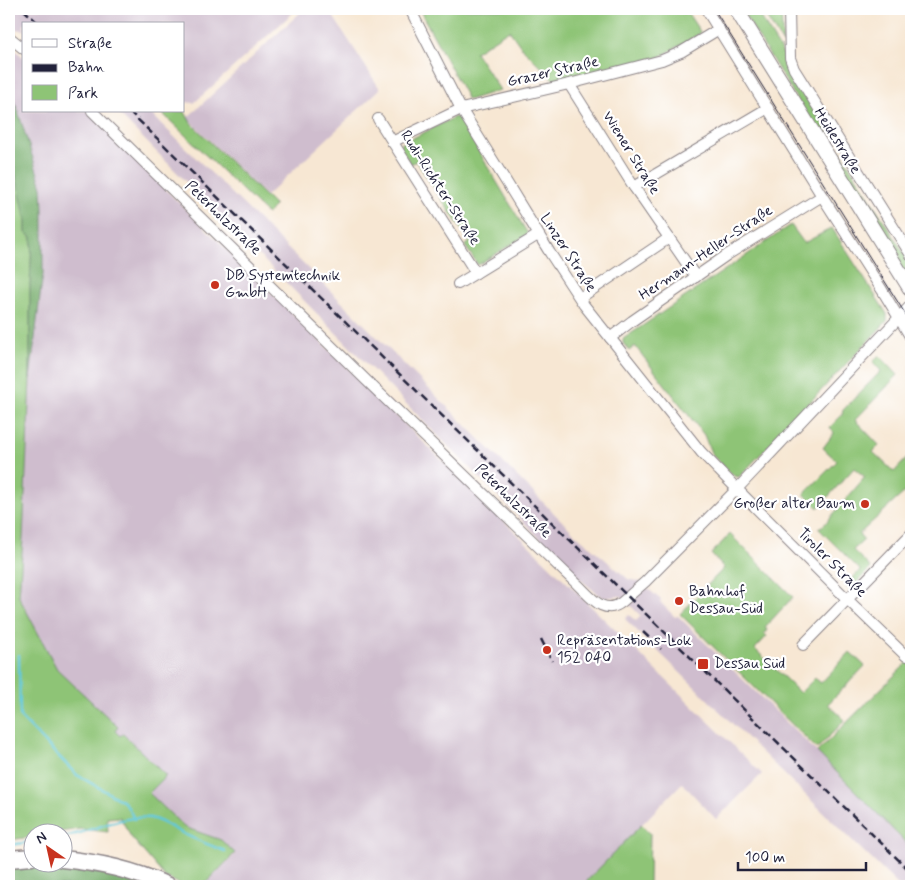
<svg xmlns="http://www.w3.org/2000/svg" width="920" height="895" font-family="Mynerve,sans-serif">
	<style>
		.industrial { fill: #cfbdce }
		.green { fill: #8ec476; stroke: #587358 }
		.forest { fill: #72aa67; stroke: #4a6651 }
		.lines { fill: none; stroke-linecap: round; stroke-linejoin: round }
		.stream { stroke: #5fc8db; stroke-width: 2.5 }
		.street-casing { stroke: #8c8487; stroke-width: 12 }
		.secondary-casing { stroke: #8c8487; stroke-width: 16 }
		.primary-casing { stroke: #8c8487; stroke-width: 19 }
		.street { stroke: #fff; stroke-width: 10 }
		.secondary { stroke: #fff; stroke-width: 14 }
		.primary { stroke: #fff; stroke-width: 16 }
		.tram { stroke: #22223b; stroke-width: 1 }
		.rail { stroke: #22223b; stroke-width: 2.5; stroke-dasharray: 8 4; stroke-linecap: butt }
		.poi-dot { fill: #c8321e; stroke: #fff; stroke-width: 2 }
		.labels { text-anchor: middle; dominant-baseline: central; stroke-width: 4.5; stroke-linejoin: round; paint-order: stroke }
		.street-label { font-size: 15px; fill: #22223b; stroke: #fff }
		.poi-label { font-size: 15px; fill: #22223b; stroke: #fff; text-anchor: start }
	</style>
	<rect width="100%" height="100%" fill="#fff"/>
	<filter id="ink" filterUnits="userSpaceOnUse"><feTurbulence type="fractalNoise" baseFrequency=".02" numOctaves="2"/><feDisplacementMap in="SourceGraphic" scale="10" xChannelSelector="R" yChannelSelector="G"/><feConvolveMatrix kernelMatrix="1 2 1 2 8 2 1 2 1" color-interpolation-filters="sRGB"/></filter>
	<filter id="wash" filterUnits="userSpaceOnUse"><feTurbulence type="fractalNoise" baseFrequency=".0096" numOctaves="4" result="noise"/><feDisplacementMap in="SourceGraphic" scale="20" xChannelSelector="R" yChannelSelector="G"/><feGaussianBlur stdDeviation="1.12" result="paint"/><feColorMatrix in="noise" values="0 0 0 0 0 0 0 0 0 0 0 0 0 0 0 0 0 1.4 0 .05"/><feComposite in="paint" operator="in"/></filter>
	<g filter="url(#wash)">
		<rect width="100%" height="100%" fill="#f7e7d3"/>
		<!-- industrial -->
		<g class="industrial">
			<path d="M9,9H297L194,103L184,102V24H102L99,21L96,24H24V30L9,29Z"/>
			<path d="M304,9H345L333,16L380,89L266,196L187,118Z"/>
			<path d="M9,44L24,58V111H88L163,187L762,774L716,819L682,783L582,886H203L235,854L221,840L184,827L149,793L165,776L120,736L115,731L117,727L57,669L19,597L23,538L30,379L41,288L43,275V210L42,187L17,108L9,90Z"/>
			<path d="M116,111H148L256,217L573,532L628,579L640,582L661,600L660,602L675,617L678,616L817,752L911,848V886H899L625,619L629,615L636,621L641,616L621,596L603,598L582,581Z"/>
		</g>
		<!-- green -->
		<g class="green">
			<path d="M419,9H685L701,33L658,58L619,66L556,82L521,47L509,30L475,52L500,90L468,100Z"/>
			<path d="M741,9H755L784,55L789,70L911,264V284Z"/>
			<path d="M761,9H781L783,44Z"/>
			<path d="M184,110L191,123L275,206L267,214L160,111H184Z"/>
			<path d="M455,117L460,118L489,169L528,234L478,265L465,246L470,242L416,161L411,164L402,151L401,144Z"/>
			<path d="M9,145L26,220V233L32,237L30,287V379L23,538L19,597L57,669L118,727L115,731L120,736L123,734L166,776L149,793L184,827L221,840L235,853L203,886H184L165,877L131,837L120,817L107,818L108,832L80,829L59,832H32V837L9,840Z"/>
			<path d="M791,225L804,243L832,228L887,314V321L739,477L734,476L712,455L704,435L635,346L629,351L623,343V339Z"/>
			<path d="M879,355L898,375L855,420L879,445L873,452L894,472L911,454V490L908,489L859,534L864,540L853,550L871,568L855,584L850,588L846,586L860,570L818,528L824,525L865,477L854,468L818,508L804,494L837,461L823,448L834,433L830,427L842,415L843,410L881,371L873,362Z"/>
			<path d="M730,534L793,597L765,627L767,630L764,634L767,636L755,649L800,693L815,678L821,683L850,652L865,666L828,704L845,720L817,749L680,614L724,568L711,554Z"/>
			<path d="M911,659V848L817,752Z"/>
			<path d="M641,825L650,833L649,886H582Z"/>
		</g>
		<!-- forest -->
		<g class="forest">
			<path d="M9,90L17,108L42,187L43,210V275L41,288L30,379V287L32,237L26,233V220L9,145Z"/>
			<path d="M43,866L109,874L147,886H9V868Z"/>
		</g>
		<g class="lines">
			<!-- stream -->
			<g class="stream">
				<path d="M19,655L20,717L77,775L124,802L129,809L134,819"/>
				<path d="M62,837C91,833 121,814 150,818C161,820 169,826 178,831C193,839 209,845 225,851"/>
				<path d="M9,845L32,842"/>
			</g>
		</g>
	</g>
	<g filter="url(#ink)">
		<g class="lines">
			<defs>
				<g id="street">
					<path d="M410,9L461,109L507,183L550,253L584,305L701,452L737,489L847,599L906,656"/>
					<path d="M706,9L822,196L882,290L911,338"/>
					<path d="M789,9L790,58L794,69L911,255"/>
					<path d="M9,37L24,49"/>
					<path d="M569,84L634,187L696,277"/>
					<path d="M92,111L367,381L577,584C590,596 604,617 622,602L645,582L737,489L911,305"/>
					<path d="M378,119L476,273"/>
					<path d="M392,142L461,109L569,84L662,60L681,52L719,29"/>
					<path d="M634,187L768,108"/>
					<path d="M458,284L538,235"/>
					<path d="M580,298L669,238"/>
					<path d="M610,338L632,321L727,255L822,196"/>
					<path d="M803,645L911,534"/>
				</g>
				<path id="secondary" d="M736,9L911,290"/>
				<g id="primary">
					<path d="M9,859L32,857"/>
					<path d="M62,859C101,863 133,870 168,886"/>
				</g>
			</defs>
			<!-- street casing -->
			<use href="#street" class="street-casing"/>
			<!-- secondary casing -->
			<use href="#secondary" class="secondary-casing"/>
			<!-- primary casing -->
			<use href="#primary" class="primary-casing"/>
			<!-- street -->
			<use href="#street" class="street"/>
			<!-- secondary -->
			<use href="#secondary" class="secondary"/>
			<!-- primary -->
			<use href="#primary" class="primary"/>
			<!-- tram -->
			<path class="tram" d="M714,9L911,323"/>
			<!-- rail -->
			<g class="rail">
				<path d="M23,9L39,24"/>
				<path d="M129,111L911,872"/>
				<path d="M643,632L661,649"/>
				<path d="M541,639L552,661"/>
			</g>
		</g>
	</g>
	<!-- markers -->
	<g class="poi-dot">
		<circle cx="215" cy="285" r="5"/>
		<circle cx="865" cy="504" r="5"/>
		<circle cx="679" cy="601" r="5"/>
		<circle cx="547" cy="650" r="5"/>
		<rect x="697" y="658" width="12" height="12" rx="2.5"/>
	</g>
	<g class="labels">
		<!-- street labels -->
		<g class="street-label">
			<text transform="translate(553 72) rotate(-13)">Grazer Straße</text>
			<text transform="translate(837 141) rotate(58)">Heidestraße</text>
			<text transform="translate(631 153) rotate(58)">Wiener Straße</text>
			<text transform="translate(440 188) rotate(57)">Rudi-Richter-Straße</text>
			<text transform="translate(223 218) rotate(44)">Peterholzstraße</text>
			<text transform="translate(568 253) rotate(57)">Linzer Straße</text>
			<text transform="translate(706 253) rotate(-34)">Hermann-Heller-Straße</text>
			<text transform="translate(513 501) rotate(44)">Peterholzstraße</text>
			<text transform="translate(832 563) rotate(45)">Tiroler Straße</text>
		</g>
		<!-- poi labels -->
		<g class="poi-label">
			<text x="225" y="276">DB Systemtechnik<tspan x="225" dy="17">GmbH</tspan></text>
			<text x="855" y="504" text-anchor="end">Großer alter Baum</text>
			<text x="689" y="592">Bahnhof<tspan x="689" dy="17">Dessau-Süd</tspan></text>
			<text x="557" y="641">Repräsentations-Lok<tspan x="557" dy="17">152 040</tspan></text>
			<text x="714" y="664">Dessau Süd</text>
		</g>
	</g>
	<!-- margin -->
	<rect width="920" height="895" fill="none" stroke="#fff" stroke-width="30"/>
	<!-- legend -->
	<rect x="22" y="22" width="162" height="90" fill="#ffffff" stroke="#a7a7b1"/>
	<rect x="32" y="39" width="25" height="8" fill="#ffffff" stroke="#a7a7b1"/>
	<text x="68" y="48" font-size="15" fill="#22223b">Straße</text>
	<rect x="32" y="64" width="25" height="8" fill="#22223b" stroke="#a7a7b1"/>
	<text x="68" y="72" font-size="15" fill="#22223b">Bahn</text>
	<rect x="32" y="85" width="25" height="15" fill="#8ec476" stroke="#a7a7b1"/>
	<text x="68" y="98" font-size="15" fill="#22223b">Park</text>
	<!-- north arrow -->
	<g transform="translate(48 848) rotate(326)"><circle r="24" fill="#ffffff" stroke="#a7a7b1"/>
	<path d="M0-4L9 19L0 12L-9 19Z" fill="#c8321e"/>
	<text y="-8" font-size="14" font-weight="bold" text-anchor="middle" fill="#22223b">N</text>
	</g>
	<!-- scale -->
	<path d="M738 862v8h128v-8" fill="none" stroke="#22223b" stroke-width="2.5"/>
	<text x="745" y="862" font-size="15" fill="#22223b" stroke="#ffffff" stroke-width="4" paint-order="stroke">100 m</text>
</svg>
